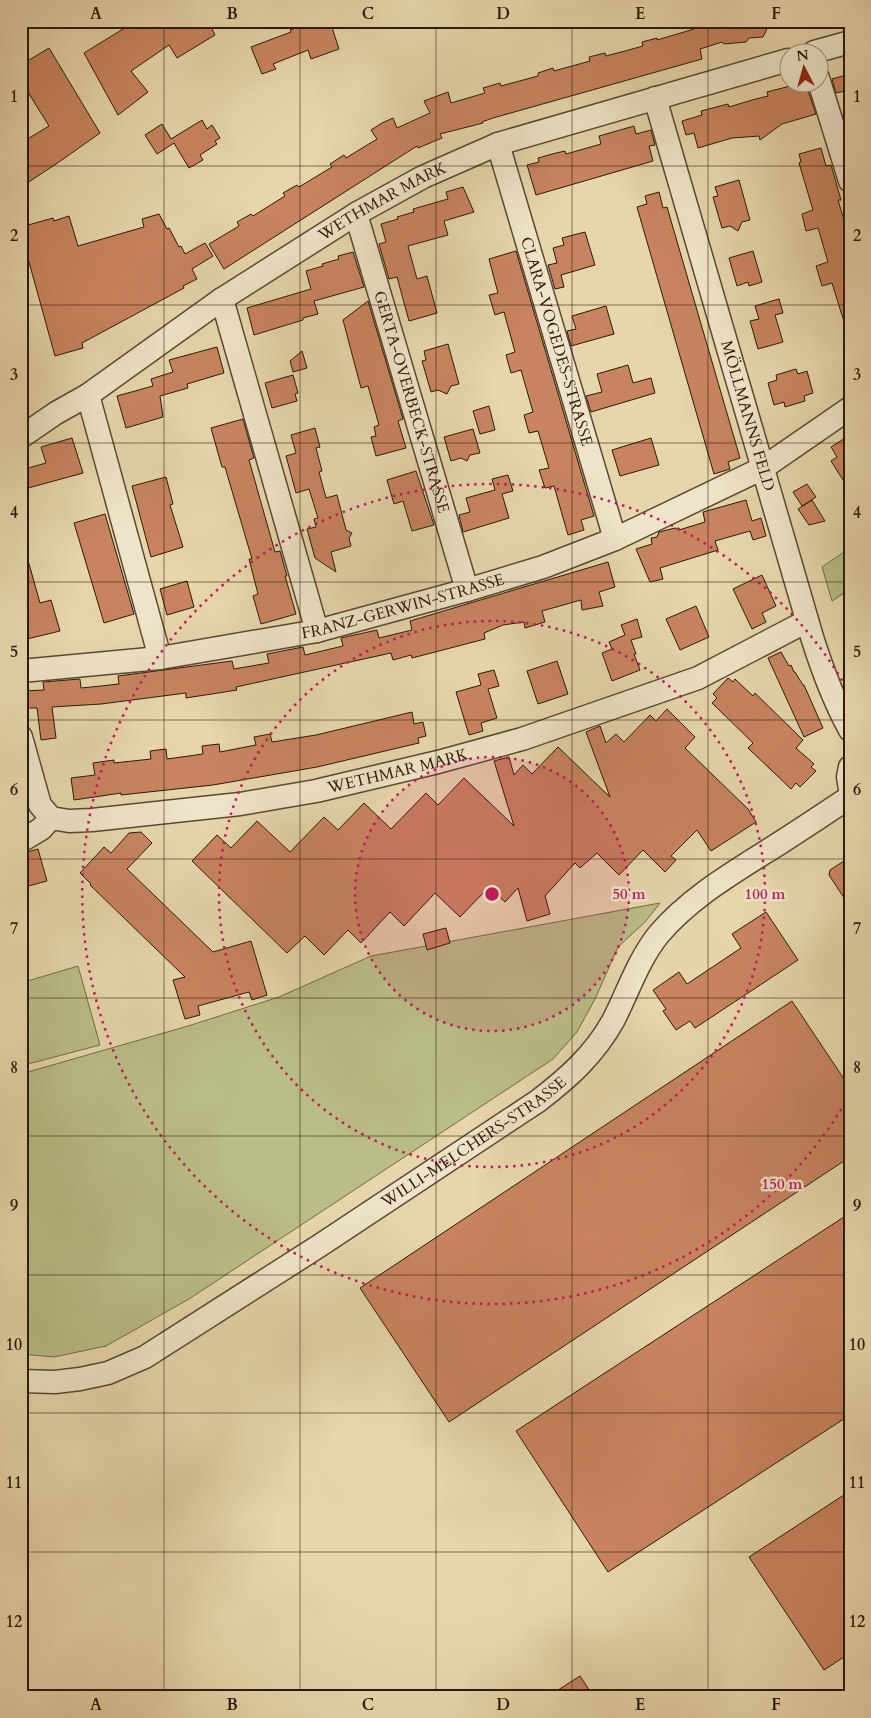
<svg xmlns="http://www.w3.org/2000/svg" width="871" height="1718" font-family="Cardo,serif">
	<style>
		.green { fill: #babd86; stroke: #726c47 }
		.building { fill: #c88460; stroke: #2a1a08 }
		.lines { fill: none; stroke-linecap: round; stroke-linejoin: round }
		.minor-casing { stroke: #594931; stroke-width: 25 }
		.minor { stroke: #efe4c9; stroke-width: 22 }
		.grid { fill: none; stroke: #2a1a08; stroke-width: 1; stroke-opacity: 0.55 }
		.ring { fill: none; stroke: #c2185b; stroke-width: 2.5; stroke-dasharray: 2.5 5 }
		.labels { text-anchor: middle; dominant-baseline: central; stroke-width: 5; stroke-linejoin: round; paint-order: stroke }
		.street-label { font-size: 16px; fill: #2a1a08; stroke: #efe4c9 }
		.centre { fill: #c2185b; stroke: #efe4c9; stroke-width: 2.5 }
		.ring-label { font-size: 15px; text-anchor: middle; font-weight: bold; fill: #c2185b; stroke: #efe4c9; stroke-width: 5; stroke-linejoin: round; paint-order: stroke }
		.neatline { fill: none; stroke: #2a1a08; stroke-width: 2 }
		.grid-label { font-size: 16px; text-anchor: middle; font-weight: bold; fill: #2a1a08 }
	</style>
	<rect width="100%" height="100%" fill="#e7d6ac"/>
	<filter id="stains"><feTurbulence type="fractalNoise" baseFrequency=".004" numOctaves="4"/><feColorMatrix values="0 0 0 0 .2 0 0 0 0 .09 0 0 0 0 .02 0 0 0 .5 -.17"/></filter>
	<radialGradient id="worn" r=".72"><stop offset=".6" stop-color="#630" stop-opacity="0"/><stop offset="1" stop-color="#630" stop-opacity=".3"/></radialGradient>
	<!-- green -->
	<g class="green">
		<path d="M850,548V589L832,601L822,567Z"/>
		<path d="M660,903L646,921L618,947L595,999L577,1032L553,1059L189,1299L106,1346L54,1357L21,1354V1074L188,1026L279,997L371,956Z"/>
		<path d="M78,966L100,1045L28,1064L21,1046V983Z"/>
	</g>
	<!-- building -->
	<g class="building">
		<path d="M136,21H208L215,35L177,58L169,45L131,71L148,92L118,115L84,53Z"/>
		<path d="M316,21H330L339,49L311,59L308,50L273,64L276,69L262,74L251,47L291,32L290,30Z"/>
		<path d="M692,21H771L763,37L749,38L746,42L724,44L722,42L700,49L702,59L493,118L482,122L483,123L440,134L442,138L418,148L417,146L224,269L209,244L239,226L237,222L251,214L253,216L285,196L283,193L297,185L299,187L332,167L330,164L344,155L346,158L377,139L371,130L382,123L393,118L397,128L430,113L424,101L448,92L451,103L485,93L483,88L500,83L501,86L538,76V73L553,68L554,71L590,61L589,57L605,53L606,56L625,51L643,46L642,42L657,38V40L694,29Z"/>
		<path d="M49,48L100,133L59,162L21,187V143L49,126L21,81V65Z"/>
		<path d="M850,74V90L836,93L832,79Z"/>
		<path d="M794,85L795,88L806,85L816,114L782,124L760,140L759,136L732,138L698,148L694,133L686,135L682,121L702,115L701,111L728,104L729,107L752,100L768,96L767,92Z"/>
		<path d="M202,120L207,129L212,125L220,138L215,141L217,144L200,155L203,160L189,168L174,143L157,154L145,135L162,124L171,139Z"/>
		<path d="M634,126L636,134L651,130L655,145L649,146L653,161L536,195L527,165L539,162L538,158L556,153L565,151L566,154L601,144L599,136Z"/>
		<path d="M821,148L826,166L831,165L841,200H838L847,230L850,229V327L846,328L832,283L822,286L816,266L828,262L818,228L806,231L802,214L813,210L799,163L801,162L799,154Z"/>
		<path d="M739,180L750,220L742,222L738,231L730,226L722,228L713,197L718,196L715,187Z"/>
		<path d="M463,187L474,212L444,221L448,235L408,246L417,279L427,276L437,313L409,321L397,277L389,279L379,244L386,242L381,224L398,219L397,217L414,212L413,209L448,199L446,192Z"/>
		<path d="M659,192L663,208L667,207L740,458L728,462L730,469L714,474L637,207L647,204L645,196Z"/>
		<path d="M159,214L167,229L169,228L179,247L181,246L185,254L205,243L213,256L192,269L197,279L183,286L184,288L82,343L83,348L55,356L24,244L21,245V227L53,218L54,221L69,216L78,246L144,227L142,219Z"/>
		<path d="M585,232L595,265L561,275L564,287L555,289L548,265L557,263L553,248L564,245L562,238Z"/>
		<path d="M516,251L594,516L581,520L584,530L568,535L554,486L545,488L539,470L549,468L538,431L529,433L524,415L533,412L521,370L511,373L506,355L515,352L504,312L495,315L489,295L498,293L489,259Z"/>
		<path d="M753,251L762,282L749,286L748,282L737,286L729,258Z"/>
		<path d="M353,252L364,287L314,301L318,314L303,318V320L254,335L247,308L311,289L306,271L323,266L322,264L339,259L338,256Z"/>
		<path d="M779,299L783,313L775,315L783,342L758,349L750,321L759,319L755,306Z"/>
		<path d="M368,301L403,419L398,421L406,448L376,456L371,437L376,436L374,427L379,425L368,386L361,388L343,320Z"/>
		<path d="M606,306L614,334L571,346L567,331L576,329L572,316Z"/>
		<path d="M448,344L459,384L451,386L447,394L438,390L431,392L422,361L426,360L424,351Z"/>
		<path d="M217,347L224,373L187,384L188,388L160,396L163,417L126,428L117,396L153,386L151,379L173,372L169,360Z"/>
		<path d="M302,351L307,368L293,372L290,361Z"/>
		<path d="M628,365L633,383L651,378L655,393L591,412L586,396L602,392L597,374Z"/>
		<path d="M796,369L798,374L807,371L813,393L804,396L805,401L785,407L784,402L774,405L768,383L777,380L776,375Z"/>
		<path d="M293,375L298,393L295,394L297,401L272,408L265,383Z"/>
		<path d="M489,406L495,430L480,434L473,411Z"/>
		<path d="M243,419L254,458L249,460L275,552L280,551L287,576H285L296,614L261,624L253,596L258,594L249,559H252L225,467H222L211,428Z"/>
		<path d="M315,428L320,447L316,448L322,471L319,472L326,498L337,495L346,530L352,533L349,538L351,546L331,552L336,572L315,558L307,529L316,527L314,519L318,518L309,489L296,493L286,456L296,453L291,435Z"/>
		<path d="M473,429L480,453L470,455L467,461L461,458L451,461L444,437Z"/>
		<path d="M850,435V491L831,461L837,457L831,447Z"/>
		<path d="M72,438L83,473L21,490V470L46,463L41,447Z"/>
		<path d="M651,438L659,465L620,476L612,450Z"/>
		<path d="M416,471L434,525L412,531L403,501L394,504L387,480Z"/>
		<path d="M508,475L513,491L502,494L509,518L463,532L459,515L470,512L466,498L495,490L492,479Z"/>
		<path d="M166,477L173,504L170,505L183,547L151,557L132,486Z"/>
		<path d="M807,484L816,497L802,506L793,492Z"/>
		<path d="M746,500L752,521L761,518L766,536L753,540L750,531L715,541L718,550L660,568L663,579L650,582L636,549L652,544L651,538L657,537L659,532L675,528L679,530L705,522L703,512Z"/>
		<path d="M812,500L825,521L809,525L798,509Z"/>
		<path d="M105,514L134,614L104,623L74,523Z"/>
		<path d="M21,553H26L40,603L51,600L60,631L27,639L21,617Z"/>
		<path d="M608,562L615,587L599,592L603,606L582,610L581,600L542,611L545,622L525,628L524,622L503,625L484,633L485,639L412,658L411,655L393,660L391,653L236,687L237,690L186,698V693L101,704L52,707L56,738L41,740L37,708H27L23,691L44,690L43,682L80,679L81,688L101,686L119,684L118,676L232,661L234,669L269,663L267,654L303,647L305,655L343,646L341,638L377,630L379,638L412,630L410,621Z"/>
		<path d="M762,575L776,606L762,613L766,622L752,629L733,589Z"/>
		<path d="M187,581L194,607L167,615L160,589Z"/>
		<path d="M696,606L709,637L680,650L666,619Z"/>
		<path d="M637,619L642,637L631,640L636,654H634L640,670L612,681L602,653L612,649L609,642L625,635L621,625Z"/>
		<path d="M781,652L789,666L791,665L794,672H795L803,685H804L823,728L804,737L768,658Z"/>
		<path d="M557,661L568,694L538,704L527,671Z"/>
		<path d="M494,670L499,686L488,689L497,718L481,723L483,731L469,735L456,692L481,685L478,674Z"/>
		<path d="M728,678L733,682L735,679L753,696L755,693L803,740L796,748L814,764L811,767L816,771L800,787L796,783L791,789L748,748L753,743L712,703L717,698L713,694Z"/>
		<path d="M667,709L695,737L685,748L748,809L756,822L711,851L697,830L671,856L676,860L665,872L643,850L619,875L597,853L580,868L575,863L545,896L550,914L527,921L518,888L505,902L489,887L460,917L435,893L404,926L390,912L361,943L348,930L324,955L305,936L287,953L192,861L217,835L231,848L257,821L290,852L324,817L338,830L364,803L391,829L426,793L438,805L464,778L514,826L494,761L509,757L514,775L523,765L532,774L558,747L610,797L586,732L600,726L606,743L616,734L624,742L650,715L656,721Z"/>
		<path d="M412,712L414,724L423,722L426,736L418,738L419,743L317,767L213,785L121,795V793L74,800L71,778L95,775L93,763L114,760V763L151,759L150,751L166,749L167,759L203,754L202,746L219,744L220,752L256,745L254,737L270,734L272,742L316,735Z"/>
		<path d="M141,832L152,843L127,869L213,952L251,941L267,995L252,1000L249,992L198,1006L200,1015L185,1019L173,980L185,977L90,885L91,884L80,873L104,847L111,853L129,833Z"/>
		<path d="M38,849L47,881L21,888V854Z"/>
		<path d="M850,857V907L829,875L830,870Z"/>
		<path d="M766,912L798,960L695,1028L690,1021L676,1030L663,1011L666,1009L653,990L679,972L687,984L741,948L732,934Z"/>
		<path d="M446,928L450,943L427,950L423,934Z"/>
		<path d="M792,1001L850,1088V1157L449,1422L360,1288Z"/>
		<path d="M850,1213V1415L608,1572L516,1431Z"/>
		<path d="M850,1491V1653L824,1670L749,1557Z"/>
		<path d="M580,1676L594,1697H547Z"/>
	</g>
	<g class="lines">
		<defs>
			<g id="minor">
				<path d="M814,52L850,42"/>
				<path d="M818,78L850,181"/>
				<path id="s1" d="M655,98L812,637C822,669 834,701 850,730"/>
				<path id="s2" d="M498,144L615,539"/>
				<path id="s3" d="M356,214L467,590"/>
				<path d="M222,299L317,631"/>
				<path d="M88,395L160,658"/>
				<path id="s4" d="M21,437L56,413L88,395L222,299L356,214L423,177L498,144L788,60"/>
				<path id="s5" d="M21,671L160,658L317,631L467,590L543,567L615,539L763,468L850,408"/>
				<path id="s6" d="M21,737L40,805L51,818L69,821L92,820L240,804L316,791L438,762L522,739L698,678L807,621"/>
				<path d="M850,767L848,777L850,789"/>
				<path d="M21,841L41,829L51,818"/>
				<path id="s7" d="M21,1381L55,1382L80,1379L108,1373L145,1357L319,1246L538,1101C568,1078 594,1055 613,1021C628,992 638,960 659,934C688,900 726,877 764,853C793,835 821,816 850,797"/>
			</g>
		</defs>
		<!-- minor casing -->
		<use href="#minor" class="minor-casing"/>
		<!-- minor -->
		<use href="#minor" class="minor"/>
	</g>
	<!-- grid -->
	<path class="grid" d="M164,21V1697M300,21V1697M436,21V1697M572,21V1697M708,21V1697M21,166H850M21,305H850M21,443H850M21,582H850M21,720H850M21,859H850M21,998H850M21,1136H850M21,1275H850M21,1413H850M21,1552H850"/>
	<!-- distance rings -->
	<circle cx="492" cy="894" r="137" fill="#c2185b" fill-opacity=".12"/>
	<g class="ring">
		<circle cx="492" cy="894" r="137"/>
		<circle cx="492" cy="894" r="273"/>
		<path d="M849 1096A410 410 0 1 1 849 692"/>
	</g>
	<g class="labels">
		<!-- street labels -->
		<g class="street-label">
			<text stroke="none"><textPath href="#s4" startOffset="432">WETHMAR MARK</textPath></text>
			<text stroke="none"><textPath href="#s2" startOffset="206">CLARA-VOGEDES-STRASSE</textPath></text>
			<text stroke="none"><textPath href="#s3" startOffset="196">GERTA-OVERBECK-STRASSE</textPath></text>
			<text stroke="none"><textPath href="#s1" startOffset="331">MÖLLMANNS FELD</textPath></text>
			<text stroke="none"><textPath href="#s5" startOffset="388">FRANZ-GERWIN-STRASSE</textPath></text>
			<text stroke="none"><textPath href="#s6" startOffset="439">WETHMAR MARK</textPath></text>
			<text stroke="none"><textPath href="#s7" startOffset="521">WILLI-MELCHERS-STRASSE</textPath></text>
		</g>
	</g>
	<circle cx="492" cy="894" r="8" class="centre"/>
	<g class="ring-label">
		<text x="629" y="899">50 m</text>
		<text x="765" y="899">100 m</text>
		<text x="782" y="1189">150 m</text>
	</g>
	<!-- margin -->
	<rect width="871" height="1718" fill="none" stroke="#e7d6ac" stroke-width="55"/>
	<!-- north arrow -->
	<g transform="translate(804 68) rotate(354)"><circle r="24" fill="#efe4c9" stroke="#a0937c"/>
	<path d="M0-4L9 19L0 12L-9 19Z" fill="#8f2418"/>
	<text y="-8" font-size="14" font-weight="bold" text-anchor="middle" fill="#2a1a08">N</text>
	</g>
	<rect x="28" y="28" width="816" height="1662" class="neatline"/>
	<g class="grid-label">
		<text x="96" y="19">A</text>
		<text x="232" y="19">B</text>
		<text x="368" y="19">C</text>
		<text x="503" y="19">D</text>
		<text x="640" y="19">E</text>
		<text x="776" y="19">F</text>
		<text x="14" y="102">1</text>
		<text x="857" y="102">1</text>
		<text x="14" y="241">2</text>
		<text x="857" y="241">2</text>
		<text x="14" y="380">3</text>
		<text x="857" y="380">3</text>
		<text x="14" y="518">4</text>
		<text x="857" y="518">4</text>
		<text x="14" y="657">5</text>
		<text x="857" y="657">5</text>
		<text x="14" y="795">6</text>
		<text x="857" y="795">6</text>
		<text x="14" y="934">7</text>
		<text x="857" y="934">7</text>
		<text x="14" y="1073">8</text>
		<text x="857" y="1073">8</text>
		<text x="14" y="1211">9</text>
		<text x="857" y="1211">9</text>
		<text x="14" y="1350">10</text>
		<text x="857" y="1350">10</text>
		<text x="14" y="1488">11</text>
		<text x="857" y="1488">11</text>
		<text x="14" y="1627">12</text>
		<text x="857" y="1627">12</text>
		<text x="96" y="1710">A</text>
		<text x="232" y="1710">B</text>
		<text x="368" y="1710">C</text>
		<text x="503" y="1710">D</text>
		<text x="640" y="1710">E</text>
		<text x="776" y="1710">F</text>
	</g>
	<rect width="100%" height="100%" filter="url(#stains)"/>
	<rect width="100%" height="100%" fill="url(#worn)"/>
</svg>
